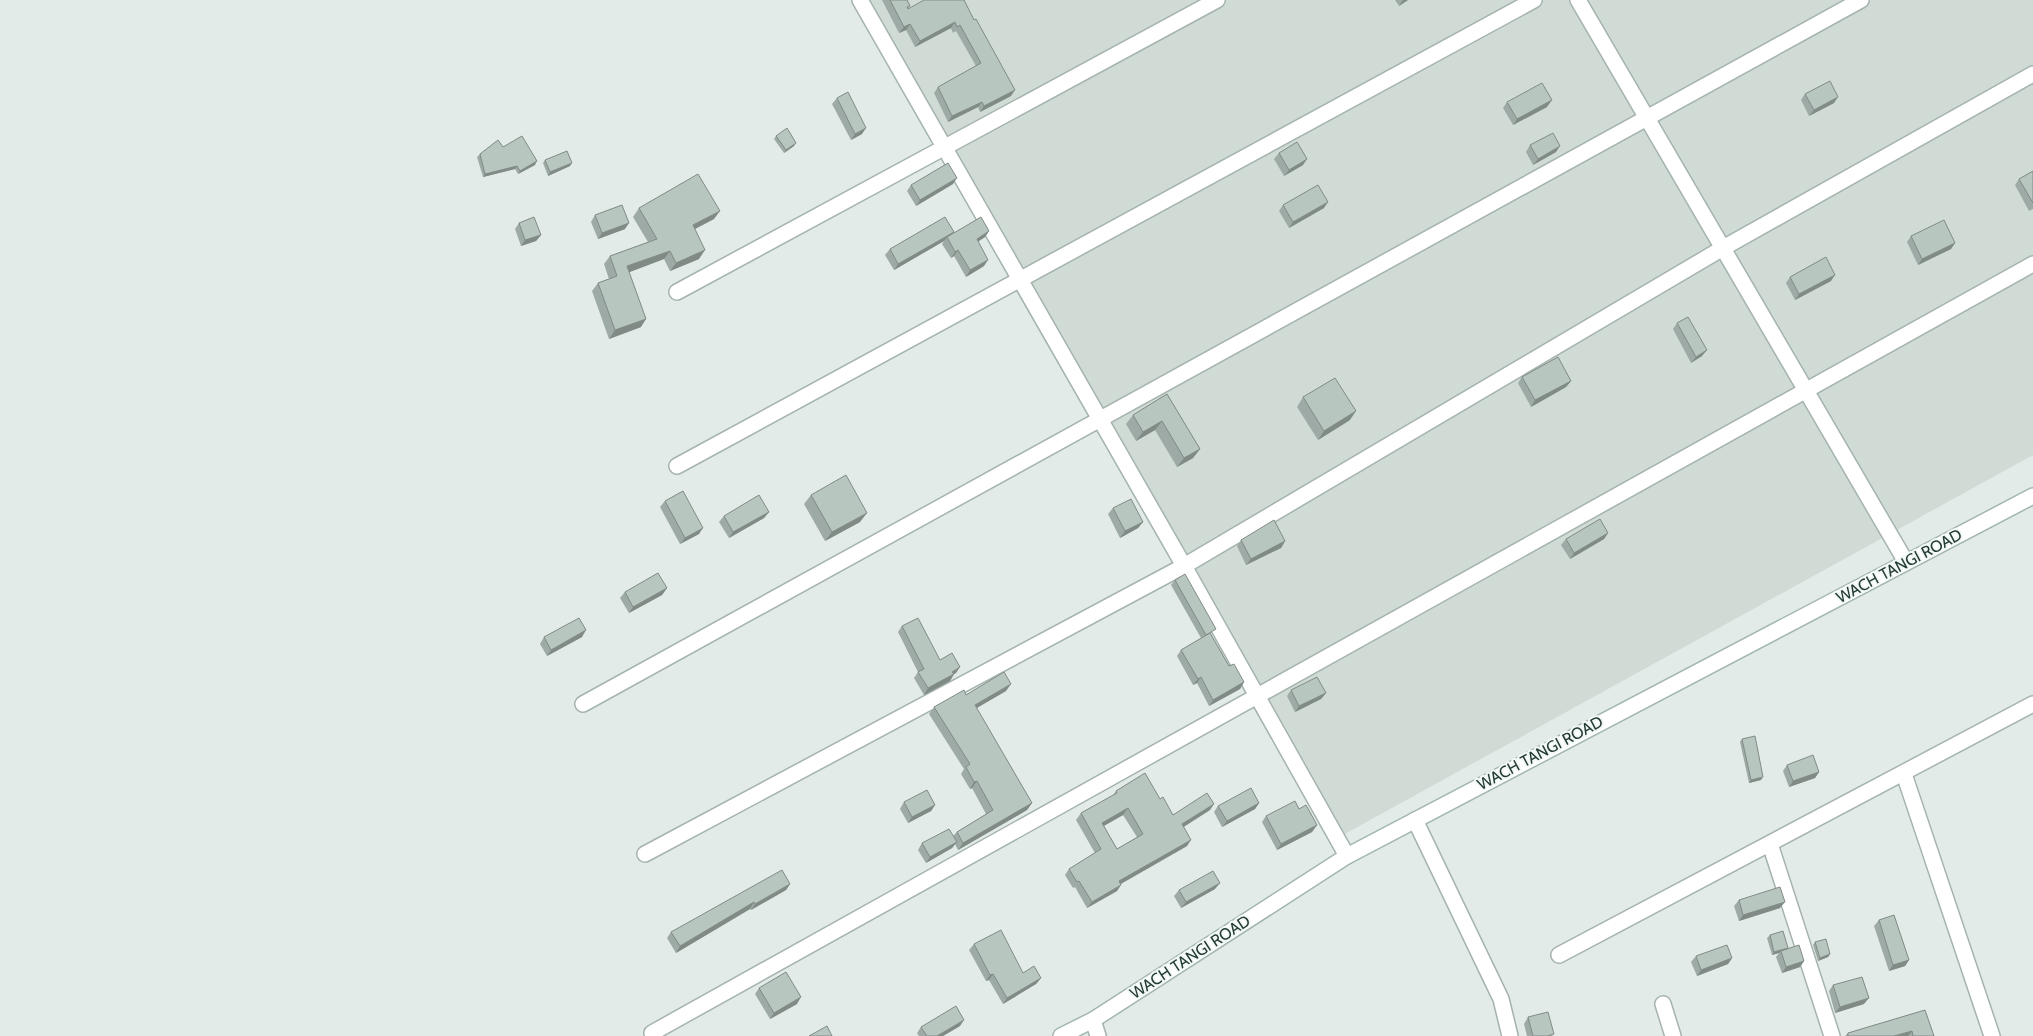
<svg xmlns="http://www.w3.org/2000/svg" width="2033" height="1036" font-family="Cabin,sans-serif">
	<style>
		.built { fill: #d1dbd6 }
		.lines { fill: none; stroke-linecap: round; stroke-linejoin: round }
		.minor-casing { stroke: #a5b3ae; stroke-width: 18 }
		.secondary-casing { stroke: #a2b6af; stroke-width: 18 }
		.minor { stroke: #fff; stroke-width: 15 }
		.secondary { stroke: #fff; stroke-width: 15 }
		.wall { fill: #9eaaa5; fill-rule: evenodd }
		.shaded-wall { fill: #818b86 }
		.building { fill: #b8c6c0; stroke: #818b86; fill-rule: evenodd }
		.labels { text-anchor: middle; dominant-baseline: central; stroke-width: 4; stroke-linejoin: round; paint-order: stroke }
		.street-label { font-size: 16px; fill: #243b35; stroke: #f2f8f5 }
	</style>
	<rect width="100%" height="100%" fill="#e2ebe7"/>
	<!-- built -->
	<path class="built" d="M865,0H2033V455L1332,841Z"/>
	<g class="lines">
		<defs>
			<g id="minor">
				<path d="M860,0L1184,566L1347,856"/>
				<path d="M1578,0L1906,562"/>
				<path d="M677,292L1217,0"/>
				<path d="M677,466L1534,0"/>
				<path d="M583,704L1861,0"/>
				<path d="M1904,774L1992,1036"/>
				<path d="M1415,820L1501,999L1510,1036"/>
				<path d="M1770,844L1832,1036"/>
				<path d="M645,854L1184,566L1723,248L2033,74"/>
				<path d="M1559,955L2033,704"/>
				<path d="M1663,1004L1673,1036"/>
				<path d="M1093,1020L1098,1036"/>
				<path d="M652,1033L2033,264"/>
			</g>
			<path id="secondary" d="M1061,1036L1093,1020L1347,856L2033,496"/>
		</defs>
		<!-- minor casing -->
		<use href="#minor" class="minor-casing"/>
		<!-- secondary casing -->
		<use href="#secondary" class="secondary-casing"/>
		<!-- minor -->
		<use href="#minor" class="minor"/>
		<!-- secondary -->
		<use href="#secondary" class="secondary"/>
	</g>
	<!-- wall -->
	<g class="wall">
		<path d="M882,0H907L910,6L908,9L964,0L1011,96L980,112L978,107L948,122L934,93L938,87L976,66L956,31L953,33L951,28L915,47L906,30L899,33Z"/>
		<path d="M1395,0H1408L1399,6Z"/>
		<path d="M1805,94L1834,103L1809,116L1801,100Z"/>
		<path d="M837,98L862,134L851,140L832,104Z"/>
		<path d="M1507,102L1547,107L1513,125L1503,108Z"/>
		<path d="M776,136L794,146L784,153L774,139Z"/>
		<path d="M1530,145L1556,152L1533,165L1526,152Z"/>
		<path d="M503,147L535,165L518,174L515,169L483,177L477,157L480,154Z"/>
		<path d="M1279,153L1303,165L1284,176L1274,159Z"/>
		<path d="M545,160L570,166L548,176L543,163Z"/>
		<path d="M2033,171V209L2029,211L2015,185L2019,179Z"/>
		<path d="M953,184L916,206L907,191L911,185Z"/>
		<path d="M1283,205L1324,208L1289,228L1279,211Z"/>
		<path d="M639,208L714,219L695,229L699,259L670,271L664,259L629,272L641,327L609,339L592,291L598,283L609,279L604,264L610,256L648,242L633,217Z"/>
		<path d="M595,215L625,229L598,239L591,222Z"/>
		<path d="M519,223L541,235L536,241L521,246L515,229Z"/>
		<path d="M989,231L985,237L978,242L984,266L966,277L954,256L951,258L942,244L944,241L894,270L885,255L890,249L952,234Z"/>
		<path d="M1911,236L1955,243L1951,249L1918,265L1907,242Z"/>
		<path d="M1790,277L1831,281L1795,300L1786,283Z"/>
		<path d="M1677,323L1702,356L1691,363L1673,329Z"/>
		<path d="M1522,377L1571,381L1566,387L1531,407L1518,383Z"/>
		<path d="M1167,394L1200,449L1193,458L1177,467L1155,430L1136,441L1126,424L1133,415Z"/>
		<path d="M1303,397L1350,420L1318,440L1297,407Z"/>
		<path d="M811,495L860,522L825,541L804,504Z"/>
		<path d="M665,501L699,534L680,544L660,507Z"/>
		<path d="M1113,508L1143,522L1138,528L1120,538L1108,514Z"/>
		<path d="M769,512L764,518L729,538L719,522L724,516Z"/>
		<path d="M1608,533L1604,539L1570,559L1561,545L1566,539Z"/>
		<path d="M1241,540L1285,541L1281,548L1246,565L1237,546Z"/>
		<path d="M1175,580L1211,635L1229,666L1244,682L1240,689L1209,706L1197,683L1193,685L1177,656L1181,650L1201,638L1171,585Z"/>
		<path d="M667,588L662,595L629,613L620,598L625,592Z"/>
		<path d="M902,626L940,660L956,673L954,674L950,681L924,695L914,678L918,672L898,632Z"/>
		<path d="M544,637H582L547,656L540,644Z"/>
		<path d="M1291,690L1326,693L1321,699L1295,712L1287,696Z"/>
		<path d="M1006,691L976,708L1032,803L1027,810L958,850L955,844L952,848L926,863L918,850L922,843L953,836L957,832L986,814L972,788L970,789L961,774L964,769L929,714L934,707L966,695Z"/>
		<path d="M1742,739L1761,780L1749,783L1740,742Z"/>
		<path d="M1787,765L1819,772L1815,778L1789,787L1783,771Z"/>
		<path d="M1116,791L1160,799L1173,815L1210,810L1184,827L1187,846L1121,884L1117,891L1087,908L1075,887L1073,888L1065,875L1069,869L1095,853L1076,820L1081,813L1113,795ZM1123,815L1137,837L1117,849L1104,826Z"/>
		<path d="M904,802L935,805L931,811L908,823L900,809Z"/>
		<path d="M1259,803L1255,809L1222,827L1214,812L1218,806Z"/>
		<path d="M1299,809L1317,825L1312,832L1277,850L1262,822L1266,816Z"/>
		<path d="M790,884L786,890L751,910L750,909L676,953L667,938L671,932Z"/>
		<path d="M1215,889L1181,908L1174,896L1179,890Z"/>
		<path d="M1739,900L1780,908L1739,921L1734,906Z"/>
		<path d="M1879,920L1909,960L1905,966L1889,971L1874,926Z"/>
		<path d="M1770,935L1804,961L1800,967L1782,973L1776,957L1779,953L1772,955L1767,938Z"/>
		<path d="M1815,942L1830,954L1828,957L1818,961L1813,945Z"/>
		<path d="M974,944L1023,973L1041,978L1036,984L1003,1004L989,980L986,981L969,950Z"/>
		<path d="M1696,956L1732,958L1728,964L1697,976L1691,962Z"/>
		<path d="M1833,985L1864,1004L1835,1013L1829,991Z"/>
		<path d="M759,988L797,1004L770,1019L755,994Z"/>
		<path d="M1925,1010L1934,1036H1845L1848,1033Z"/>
		<path d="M1528,1017L1553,1036H1527L1524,1024Z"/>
		<path d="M960,1026L943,1036H919L917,1033L921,1027Z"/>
	</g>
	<!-- shaded-wall -->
	<g class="shaded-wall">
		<path d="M1403,0H1408L1399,6Z"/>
		<path d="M955,22L951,28L915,47L920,41Z"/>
		<path d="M910,24L906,30L899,33L904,27Z"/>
		<path d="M1015,90L1011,96L980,112L984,106Z"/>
		<path d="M1838,97L1834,103L1809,116L1814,110Z"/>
		<path d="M1552,100L1547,107L1513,125L1517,119Z"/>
		<path d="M982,102L978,107L948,122L952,116Z"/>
		<path d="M866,128L862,134L851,140L855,134Z"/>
		<path d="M796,143L794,146L784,153L786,150Z"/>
		<path d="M1560,146L1556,152L1533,165L1538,159Z"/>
		<path d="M1307,159L1303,165L1284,176L1289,170Z"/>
		<path d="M537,161L535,165L518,174L520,171Z"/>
		<path d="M572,163L570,166L548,176L550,172Z"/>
		<path d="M517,166L515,169L483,177L485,174Z"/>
		<path d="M957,178L953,184L916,206L920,200Z"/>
		<path d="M1328,202L1324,208L1289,228L1293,222Z"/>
		<path d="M720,211L714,219L687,233L693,225Z"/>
		<path d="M629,223L625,229L598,239L602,233Z"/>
		<path d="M989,231L985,237L972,245L977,239Z"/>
		<path d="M954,232L950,238L947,237L944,241L894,270L898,264Z"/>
		<path d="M541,235L536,241L521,246L525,240Z"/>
		<path d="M1955,243L1951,249L1918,265L1922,259Z"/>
		<path d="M705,250L699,259L670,271L676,263Z"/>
		<path d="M958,250L954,256L951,258L955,252Z"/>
		<path d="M670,251L664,259L622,275L627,266Z"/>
		<path d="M988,260L984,266L966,277L970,270Z"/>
		<path d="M1835,275L1831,281L1795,300L1799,294Z"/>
		<path d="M646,319L641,327L609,339L615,330Z"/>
		<path d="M1707,350L1702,356L1691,363L1696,357Z"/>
		<path d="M1571,381L1566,387L1531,407L1535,400Z"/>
		<path d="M1356,411L1350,420L1318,440L1324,431Z"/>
		<path d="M1162,421L1155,430L1136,441L1143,432Z"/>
		<path d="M1200,449L1193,458L1177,467L1184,458Z"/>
		<path d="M769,512L764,518L729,538L733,532Z"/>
		<path d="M867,513L860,522L825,541L832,532Z"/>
		<path d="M1143,522L1138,528L1120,538L1125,531Z"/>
		<path d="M703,528L699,534L680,544L685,538Z"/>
		<path d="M1608,533L1604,539L1570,559L1574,553Z"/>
		<path d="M1285,541L1281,548L1246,565L1251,559Z"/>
		<path d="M667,588L662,595L629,613L633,607Z"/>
		<path d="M586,630L582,637L547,656L551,650Z"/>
		<path d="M960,667L956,673L952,675L954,674L950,681L924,695L928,688Z"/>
		<path d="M1201,677L1197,683L1193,685L1198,679Z"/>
		<path d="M1244,682L1240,689L1209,706L1213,700Z"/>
		<path d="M1011,684L1006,691L970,712L975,705Z"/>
		<path d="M1326,693L1321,699L1295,712L1299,706Z"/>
		<path d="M1819,772L1815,778L1789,787L1793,781Z"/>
		<path d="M1763,777L1761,780L1749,783L1751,780Z"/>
		<path d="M977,781L972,788L970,789L974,782Z"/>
		<path d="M1032,803L1027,810L958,850L963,843Z"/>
		<path d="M1259,803L1255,809L1222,827L1227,821Z"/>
		<path d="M1214,804L1210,810L1178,830L1182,824Z"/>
		<path d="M935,805L931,811L908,823L912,817Z"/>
		<path d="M1128,808L1123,815L1098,829L1102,823Z"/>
		<path d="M1317,825L1312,832L1277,850L1281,844Z"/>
		<path d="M1191,840L1187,846L1115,887L1119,881Z"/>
		<path d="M957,842L952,848L926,863L930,857Z"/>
		<path d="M1220,883L1215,889L1181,908L1186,902Z"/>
		<path d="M790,884L786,890L751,910L755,904Z"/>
		<path d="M1121,885L1117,891L1087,908L1092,902Z"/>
		<path d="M754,902L750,909L676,953L680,946Z"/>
		<path d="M1785,902L1780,908L1739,921L1743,915Z"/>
		<path d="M1788,948L1781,951L1779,953L1772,955L1774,952Z"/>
		<path d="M1830,954L1828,957L1818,961L1820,958Z"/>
		<path d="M1732,958L1728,964L1697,976L1701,970Z"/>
		<path d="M1909,960L1905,966L1889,971L1893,965Z"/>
		<path d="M1804,961L1800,967L1782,973L1786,967Z"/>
		<path d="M993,974L989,980L986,981L990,975Z"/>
		<path d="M1041,978L1036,984L1003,1004L1007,998Z"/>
		<path d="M801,997L797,1004L770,1019L774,1013Z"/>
		<path d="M1869,998L1864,1004L1835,1013L1840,1007Z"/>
		<path d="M964,1020L960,1026L943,1036H937Z"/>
		<path d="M1912,1031L1908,1036H1894Z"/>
	</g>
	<!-- building -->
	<g class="building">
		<path d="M890,0H907L910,6L907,7L908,9L924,0H964L974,20L976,19L1015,90L984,106L982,102L952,116L938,87L981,63L960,25L957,27L955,22L920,41L910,24L904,27Z"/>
		<path d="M1830,81L1838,97L1814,110L1805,94Z"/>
		<path d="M1542,83L1552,100L1517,119L1507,102Z"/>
		<path d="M848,92L866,128L855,134L837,98Z"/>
		<path d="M787,128L796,143L786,150L776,136Z"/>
		<path d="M1553,133L1560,146L1538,159L1530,145Z"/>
		<path d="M522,136L537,161L520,171L517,166L485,174L480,154L498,140L503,147Z"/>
		<path d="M1297,142L1307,159L1289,170L1279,153Z"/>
		<path d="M567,151L572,163L550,172L545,160Z"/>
		<path d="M948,163L957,178L920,200L911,185Z"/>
		<path d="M2033,171V203L2019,179Z"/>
		<path d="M698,174L720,211L693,225L705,250L676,263L670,251L627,266L646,319L615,330L598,283L617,276L610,256L657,239L639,208Z"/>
		<path d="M1318,185L1328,202L1293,222L1283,205Z"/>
		<path d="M622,205L629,223L602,233L595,215Z"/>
		<path d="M534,217L541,235L525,240L519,223Z"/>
		<path d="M945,217L954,232L898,264L890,249Z"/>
		<path d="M981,217L989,231L977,239L988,260L970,270L958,250L955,252L947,237Z"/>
		<path d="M1944,220L1955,243L1922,259L1911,236Z"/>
		<path d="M1826,257L1835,275L1799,294L1790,277Z"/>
		<path d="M1688,317L1707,350L1696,357L1677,323Z"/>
		<path d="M1558,357L1571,381L1535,400L1522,377Z"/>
		<path d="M1335,378L1356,411L1324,431L1303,397Z"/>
		<path d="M1167,394L1200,449L1184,458L1162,421L1143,432L1133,415Z"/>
		<path d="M846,475L867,513L832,532L811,495Z"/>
		<path d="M683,491L703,528L685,538L665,501Z"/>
		<path d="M759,495L769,512L733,532L724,516Z"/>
		<path d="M1131,499L1143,522L1125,531L1113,508Z"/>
		<path d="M1600,519L1608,533L1574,553L1566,539Z"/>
		<path d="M1274,520L1285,541L1251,559L1241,540Z"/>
		<path d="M658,573L667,588L633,607L625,592Z"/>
		<path d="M1185,574L1216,629L1206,635L1175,580Z"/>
		<path d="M579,618L586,630L551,650L544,637Z"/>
		<path d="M918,618L940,660L952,653L960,667L952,672L954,674L928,688L918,672L924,669L902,626Z"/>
		<path d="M1210,633L1229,666L1234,664L1244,682L1213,700L1201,677L1198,679L1181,650Z"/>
		<path d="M1004,672L1011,684L975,705L1032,803L963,843L957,832L993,810L977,781L974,782L966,767L970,764L934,707L964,690L966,695Z"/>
		<path d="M1317,677L1326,693L1299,706L1291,690Z"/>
		<path d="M1755,736L1763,777L1751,780L1742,739Z"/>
		<path d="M1813,755L1819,772L1793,781L1787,765Z"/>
		<path d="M1145,773L1160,799L1163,797L1173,815L1207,793L1214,804L1182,824L1191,840L1119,881L1121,885L1092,902L1079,881L1077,882L1069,869L1101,849L1081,813L1117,793L1116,791ZM1128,808L1143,834L1117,849L1102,823Z"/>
		<path d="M1251,788L1259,803L1227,821L1218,806Z"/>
		<path d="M927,790L935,805L912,817L904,802Z"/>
		<path d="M1295,801L1299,809L1306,805L1317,825L1281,844L1266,816Z"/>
		<path d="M949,829L957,842L930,857L922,843Z"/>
		<path d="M782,870L790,884L755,904L754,902L680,946L671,932Z"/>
		<path d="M1213,871L1220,883L1186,902L1179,890Z"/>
		<path d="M1780,887L1785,902L1743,915L1739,900Z"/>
		<path d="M1894,915L1909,960L1893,965L1879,920Z"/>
		<path d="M1001,930L1023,973L1034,966L1041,978L1007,998L993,974L990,975L974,944Z"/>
		<path d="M1783,931L1788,948L1774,952L1770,935Z"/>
		<path d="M1826,939L1830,954L1820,958L1815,942Z"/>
		<path d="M1727,945L1732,958L1701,970L1696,956Z"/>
		<path d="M1799,945L1804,961L1786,967L1781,951Z"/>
		<path d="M786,972L801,997L774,1013L759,988Z"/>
		<path d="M1862,977L1869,998L1840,1007L1833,985Z"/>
		<path d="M956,1006L964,1020L937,1036H927L921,1027Z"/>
		<path d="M1925,1010L1934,1036H1913L1912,1031L1894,1036H1848V1033Z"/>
		<path d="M1548,1012L1554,1034L1547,1036H1533L1528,1017Z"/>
		<path d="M827,1026L832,1036H809Z"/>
	</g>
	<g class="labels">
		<!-- street labels -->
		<g class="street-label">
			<text transform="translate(1899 566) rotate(-28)">WACH TANGI ROAD</text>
			<text transform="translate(1540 753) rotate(-28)">WACH TANGI ROAD</text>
			<text transform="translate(1190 957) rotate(-33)">WACH TANGI ROAD</text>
		</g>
	</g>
</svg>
